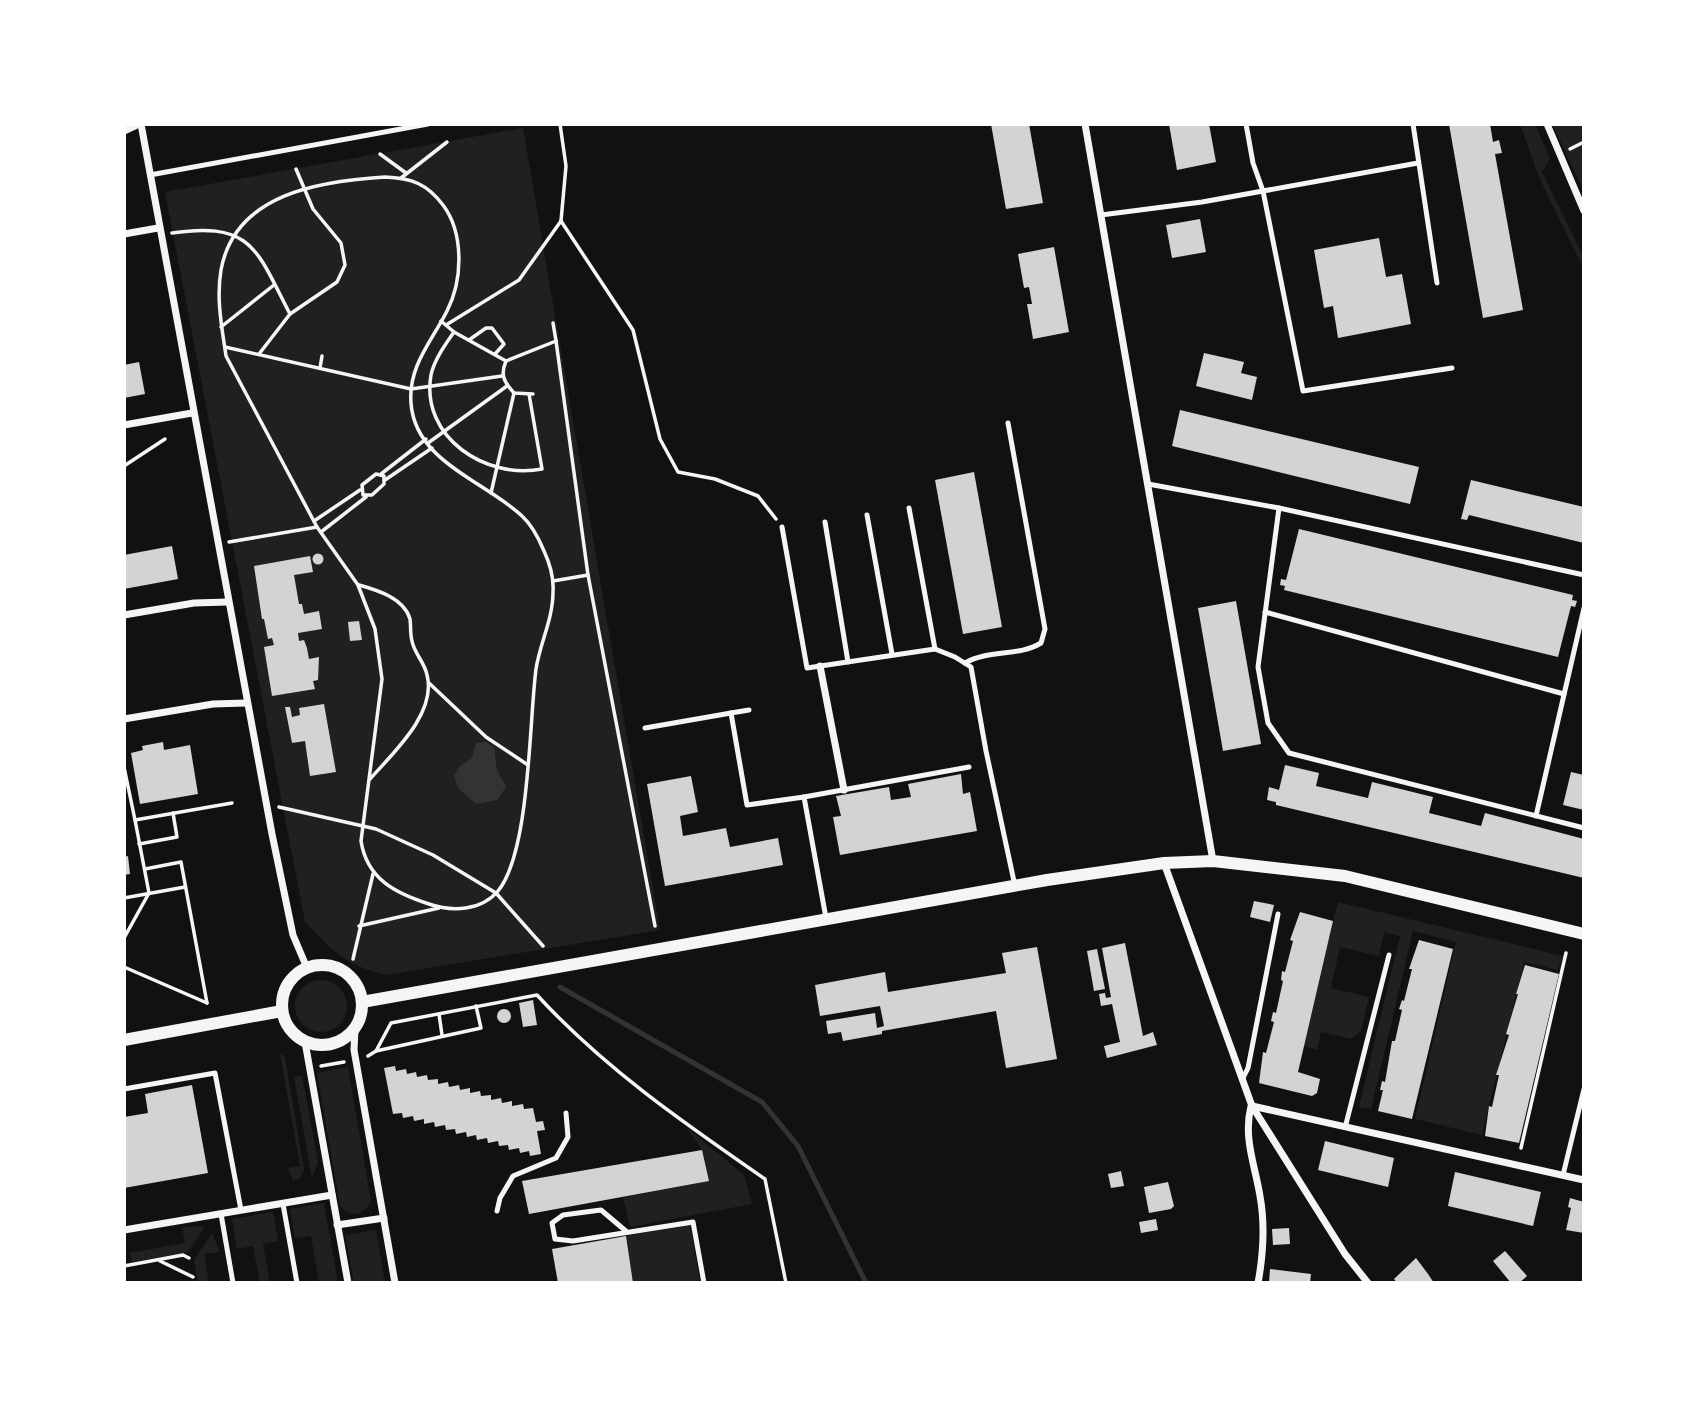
<svg xmlns="http://www.w3.org/2000/svg" width="1708" height="1407" font-family="'Space Grotesk',sans-serif">
	<style>
		.green { fill: #202020 }
		.water { fill: #333 }
		.lines { fill: none; stroke-linecap: round; stroke-linejoin: round }
		.stream { stroke: #333; stroke-width: 5 }
		.building { fill: #d3d3d3 }
		.path { stroke: #f5f5f5; stroke-width: 3.5 }
		.service { stroke: #f5f5f5; stroke-width: 5 }
		.minor { stroke: #f5f5f5; stroke-width: 7 }
		.tertiary { stroke: #f5f5f5; stroke-width: 12 }
	</style>
	<rect width="100%" height="100%" fill="#111"/>
	<!-- green -->
	<g class="green">
		<path d="M1520,124H1535L1550,159L1542,172L1584,258V270L1539,177Z"/>
		<path d="M1552,124H1584V191Z"/>
		<path d="M523,128L660,930L386,975C347,966 332,951 305,922L165,192Z"/>
		<path d="M1338,902L1563,956L1558,970L1524,962L1482,1135L1415,1119L1456,942L1413,931L1371,1109L1359,1107L1400,936L1384,932L1379,956L1340,947L1331,988L1369,997L1361,1031L1351,1039L1321,1032L1317,1050L1303,1046Z"/>
		<circle cx="321" cy="1006" r="26"/>
		<path d="M280,1053L285,1057L304,1170L300,1178L293,1181L288,1168L300,1166Z"/>
		<path d="M348,1067L371,1201C365,1215 351,1219 340,1206L317,1073Z"/>
		<path d="M302,1076L318,1162L312,1178L294,1077Z"/>
		<path d="M686,1127L744,1175L752,1204L630,1227L623,1197L709,1181L702,1150Z"/>
		<path d="M324,1203L338,1283H319L311,1236L295,1238L290,1209Z"/>
		<path d="M273,1212L278,1241L263,1244L270,1283H260L253,1246L237,1249L232,1219Z"/>
		<path d="M690,1225L700,1283H633L626,1236Z"/>
		<path d="M194,1226L205,1227L188,1252L132,1262L130,1253L185,1243L182,1228Z"/>
		<path d="M376,1230L385,1283H354L345,1235Z"/>
		<path d="M212,1233L220,1252L204,1254L209,1283H198L194,1260Z"/>
	</g>
	<!-- water -->
	<path class="water" d="M486,742L494,748L497,770L506,787L497,800L476,804L459,789L454,776L460,766L472,758L476,743Z"/>
	<g class="lines">
		<!-- stream -->
		<path class="stream" d="M560,987L762,1102L798,1146L866,1283"/>
	</g>
	<!-- building -->
	<g class="building">
		<path d="M991,124H1029L1043,203L1006,209Z"/>
		<path d="M1169,124H1209L1216,162L1177,170Z"/>
		<path d="M1449,124H1490L1493,142L1499,140L1502,153L1495,154L1523,310L1483,318Z"/>
		<path d="M1200,219L1206,252L1172,258L1166,225Z"/>
		<path d="M1379,238L1386,277L1402,274L1411,324L1338,338L1333,306L1324,308L1314,250Z"/>
		<path d="M1054,247L1069,332L1033,339L1027,304H1032L1029,287L1024,288L1018,254Z"/>
		<path d="M1204,353L1244,362L1241,373L1257,377L1252,400L1196,386Z"/>
		<path d="M139,362L145,394L124,398V365Z"/>
		<path d="M1180,410L1419,467L1410,504L1172,446Z"/>
		<path d="M974,472L1002,627L963,634L935,480Z"/>
		<path d="M1471,480L1584,507V543L1469,515L1467,520L1461,519Z"/>
		<path d="M1299,529L1573,595L1572,600L1577,601L1575,607L1571,606L1558,657L1284,590L1285,586L1280,585L1281,579L1286,580Z"/>
		<path d="M172,546L178,579L124,589V555Z"/>
		<circle cx="318" cy="559" r="5.5"/>
		<path d="M310,556L313,572L294,575L299,604H302L304,614L319,611L322,629L298,633L299,641L304,640L307,648L309,659L319,657L318,680L313,681L315,689L272,696L264,647L274,645L272,638L268,639L264,619H262L254,566Z"/>
		<path d="M1236,601L1261,744L1223,751L1198,608Z"/>
		<path d="M359,621L362,640L350,641L348,622Z"/>
		<path d="M324,704L336,772L310,776L305,741L292,743L285,707H290L292,717L300,715L299,708Z"/>
		<path d="M163,742L164,750L190,745L198,794L140,804L131,753L143,750L142,746Z"/>
		<path d="M1285,765L1319,773L1316,786L1368,798L1372,782L1433,797L1429,813L1481,826L1485,813L1584,839V878L1276,805V802L1267,800L1269,787L1279,790Z"/>
		<path d="M1571,772L1584,775V810L1563,805Z"/>
		<path d="M961,774L963,794L970,792L977,831L840,855L833,817L841,816L836,796L889,787L891,800L911,797L908,784Z"/>
		<path d="M691,776L698,812L680,816L683,836L726,828L730,847L778,838L783,865L665,886L647,784Z"/>
		<path d="M128,856L130,874L124,875V857Z"/>
		<path d="M1254,901L1274,905L1270,922L1250,917Z"/>
		<path d="M1300,912L1333,921L1298,1072L1320,1079L1317,1093L1312,1096L1259,1083L1263,1052L1266,1053L1274,1022L1271,1021L1273,1012L1276,1013L1283,981L1281,980L1282,971L1285,972L1293,941L1290,940Z"/>
		<path d="M1419,940L1453,949L1412,1119L1378,1111L1383,1090H1380L1382,1081L1385,1082L1392,1041H1395L1402,1010L1399,1009L1402,1000L1404,1001L1412,969H1409Z"/>
		<path d="M1125,943L1143,1036L1153,1032L1157,1045L1107,1058L1104,1046L1120,1042L1112,1004L1101,1006L1099,994L1105,993L1106,998L1111,997L1102,948Z"/>
		<path d="M1037,947L1057,1059L1006,1068L996,1011L882,1031V1034L843,1041L841,1032L828,1034L826,1021L875,1013L877,1028L884,1026L880,1006L820,1016L815,985L885,972L888,992L1006,973L1002,953Z"/>
		<path d="M1097,949L1105,989L1094,991L1087,951Z"/>
		<path d="M1525,965L1559,974L1519,1143L1485,1136L1489,1106L1492,1107L1499,1075H1496L1509,1035L1506,1034L1518,994H1516Z"/>
		<path d="M533,1000L537,1025L523,1027L519,1003Z"/>
		<circle cx="504" cy="1016" r="7"/>
		<path d="M395,1066L396,1071L406,1069L407,1074L416,1072L417,1077L427,1075L428,1080L438,1079V1084L448,1082L449,1087L459,1085L460,1090L470,1088V1093L480,1091L481,1096L491,1095V1100L501,1098L502,1103L512,1101V1106L523,1104L524,1109L533,1108L536,1122L543,1121L545,1130L537,1131L541,1154L530,1156L529,1151L520,1153L519,1148L509,1150L508,1145L499,1146L498,1141L488,1143L487,1138L477,1140L476,1135L467,1137L466,1132L456,1134L455,1129L446,1130L445,1125L435,1127L434,1122L424,1124V1119L414,1121L413,1116L403,1118L402,1113L393,1114L384,1068Z"/>
		<path d="M192,1085L208,1173L124,1188V1117L148,1113L145,1094Z"/>
		<path d="M1325,1141L1394,1158L1388,1187L1318,1170Z"/>
		<path d="M702,1150L709,1181L529,1214L522,1181Z"/>
		<path d="M1121,1171L1124,1186L1111,1188L1108,1174Z"/>
		<path d="M1455,1172L1541,1192L1533,1226L1448,1206Z"/>
		<path d="M1168,1182L1174,1206L1171,1209L1149,1213L1144,1187Z"/>
		<path d="M1570,1198L1584,1202V1233L1566,1230L1571,1208L1568,1207Z"/>
		<path d="M1156,1219L1158,1230L1141,1233L1139,1222Z"/>
		<path d="M1289,1228L1290,1244L1273,1245L1272,1229Z"/>
		<path d="M626,1236L633,1283H558L552,1249Z"/>
		<path d="M1505,1251L1527,1276L1519,1283H1511L1493,1261Z"/>
		<path d="M1416,1258L1428,1274L1434,1283H1397L1394,1279Z"/>
		<path d="M1270,1269L1311,1274L1310,1283H1269Z"/>
	</g>
	<g class="lines">
		<!-- path -->
		<g class="path">
			<path d="M1570,149L1584,142"/>
			<path d="M380,154L406,173"/>
			<path d="M385,177C412,178 427,184 443,205C464,233 463,280 447,311C432,341 408,366 411,403C415,462 485,481 522,516C532,525 539,539 544,551C550,564 554,578 553,592C553,619 540,643 536,669C529,723 530,852 498,891C481,911 452,912 429,904C395,893 367,879 361,841L382,679L375,629L358,585L317,527L226,356C222,328 216,299 221,270C235,193 321,181 385,177Z"/>
			<path d="M401,178L447,142"/>
			<path d="M561,221L633,330L660,439L678,472L715,479L758,496L776,519"/>
			<path d="M172,233C253,221 257,251 290,314"/>
			<path d="M441,321L454,332L506,361L556,341L588,575L655,926"/>
			<path d="M553,323L556,341"/>
			<path d="M446,325L519,280L561,221L566,166L560,124"/>
			<path d="M221,327L274,285"/>
			<path d="M454,332C445,345 434,360 431,375C420,438 487,480 542,469L529,394"/>
			<path d="M469,340L486,328H492L504,344L495,354"/>
			<path d="M225,347L411,389L502,376"/>
			<path d="M259,354L290,314L337,282L345,265L341,243L313,209L296,169"/>
			<path d="M506,361C500,375 504,382 514,393L533,394"/>
			<path d="M320,368L322,356"/>
			<path d="M428,443L507,386"/>
			<path d="M124,466L165,439"/>
			<path d="M376,474L384,476V484L372,495H363L362,485Z"/>
			<path d="M381,474L426,439"/>
			<path d="M385,480L432,448"/>
			<path d="M491,493L514,393"/>
			<path d="M314,521L360,490"/>
			<path d="M321,532L366,497"/>
			<path d="M229,542L317,527"/>
			<path d="M553,581L588,575"/>
			<path d="M359,585C377,590 404,598 410,619C411,626 410,634 412,641C414,653 425,663 427,675C437,713 393,753 370,779"/>
			<path d="M429,683L486,737L528,765"/>
			<path d="M124,767L135,820"/>
			<path d="M279,807L376,829L433,855L496,893L543,946"/>
			<path d="M139,844L177,837L173,813"/>
			<path d="M145,869L181,862L207,1003"/>
			<path d="M124,898L185,887"/>
			<path d="M359,926L439,908"/>
			<path d="M124,938L149,893L135,820L232,803"/>
			<path d="M353,959L373,874"/>
			<path d="M124,967L207,1003"/>
			<path d="M439,1014L442,1035"/>
			<path d="M376,1051L481,1028L476,1006"/>
			<path d="M368,1056L376,1051L391,1023L537,995C604,1068 684,1123 765,1179L786,1283"/>
			<path d="M321,1066L344,1062"/>
			<path d="M1521,1148L1566,953"/>
			<path d="M160,1261L193,1277"/>
			<path d="M124,1266L183,1255L189,1258"/>
		</g>
		<!-- service -->
		<g class="service">
			<path d="M1246,124L1253,163L1263,191L1303,391L1452,368"/>
			<path d="M1413,124L1437,283"/>
			<path d="M150,175L428,124"/>
			<path d="M1101,215L1202,202L1418,163"/>
			<path d="M1148,484L1279,508L1584,575"/>
			<path d="M909,508L935,649"/>
			<path d="M1279,508L1258,667L1268,723L1289,753L1584,828"/>
			<path d="M867,515L892,654"/>
			<path d="M825,522L848,662"/>
			<path d="M782,527L807,668L935,649L955,657L971,667L986,751L1015,886"/>
			<path d="M1265,612L1564,694"/>
			<path d="M965,663C989,649 1018,657 1041,643L1045,629L1008,423"/>
			<path d="M731,713L749,710"/>
			<path d="M645,728L731,713L747,805L804,797"/>
			<path d="M1536,816L1584,608"/>
			<path d="M826,918L804,797L969,767"/>
			<path d="M1242,1080L1248,1068L1278,914"/>
			<path d="M124,1089L215,1073L241,1210"/>
			<path d="M1346,1124L1389,955"/>
			<path d="M1563,1175L1584,1089"/>
			<path d="M283,1204L297,1283"/>
			<path d="M497,1211L500,1198L513,1176L556,1158L568,1137L566,1113"/>
			<path d="M221,1214L233,1283"/>
			<path d="M627,1232L601,1210L563,1215L552,1223L555,1239L573,1241L693,1222L704,1283"/>
		</g>
		<!-- minor -->
		<g class="minor">
			<path d="M141,124L272,834L293,935L307,968"/>
			<path d="M1085,124L1213,861"/>
			<path d="M1547,124L1584,211"/>
			<path d="M124,131L139,124"/>
			<path d="M124,234L158,228"/>
			<path d="M124,425L192,413"/>
			<path d="M124,615L194,603L228,602"/>
			<path d="M820,666L844,790"/>
			<path d="M124,719L213,704L246,703"/>
			<path d="M1164,863L1252,1106L1345,1254L1368,1283"/>
			<path d="M355,1028L354,1050L395,1283"/>
			<path d="M305,1042L348,1283"/>
			<path d="M1251,1106C1243,1138 1255,1165 1260,1196C1265,1224 1263,1256 1258,1283"/>
			<path d="M1252,1106L1584,1180"/>
			<path d="M337,1225L384,1218"/>
			<path d="M124,1230L332,1195"/>
		</g>
		<!-- tertiary -->
		<g class="tertiary">
			<circle cx="322" cy="1005" r="40"/>
			<path d="M362,1002L1047,880L1164,863L1213,861L1345,876L1584,934"/>
			<path d="M124,1040L282,1011"/>
		</g>
	</g>
	<!-- border -->
	<rect width="1708" height="1407" fill="none" stroke="#ffffff" stroke-width="252"/>
</svg>
